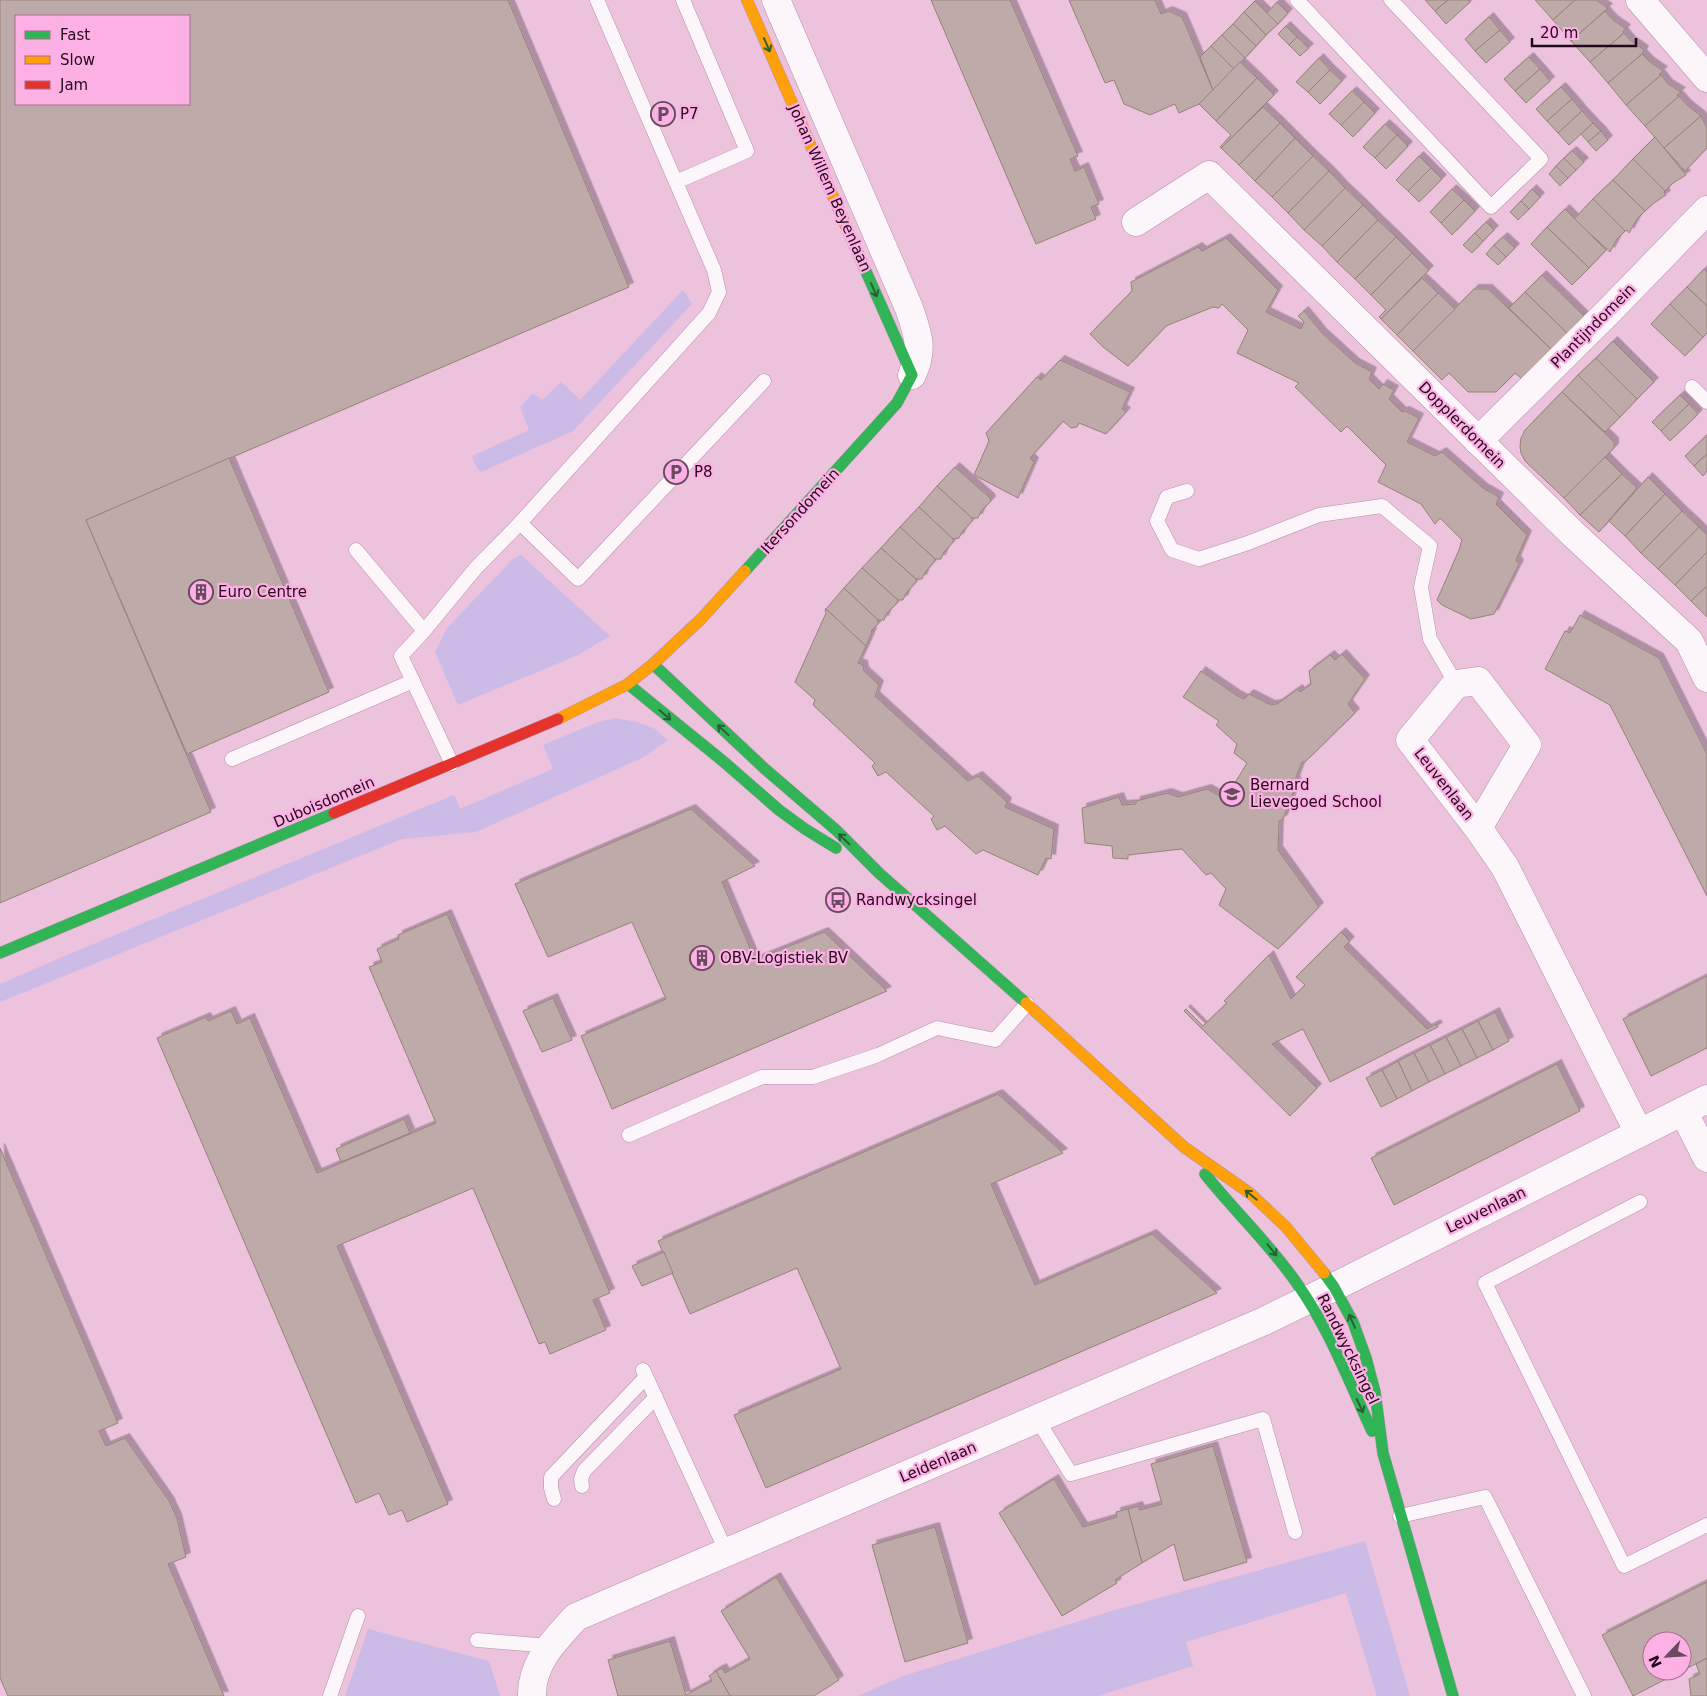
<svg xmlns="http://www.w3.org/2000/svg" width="1707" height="1696" font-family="'DejaVu Sans',sans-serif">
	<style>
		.green { fill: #cbbbe6 }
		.building { fill: #bfaaaa; stroke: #978279; fill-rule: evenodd; filter: url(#shadow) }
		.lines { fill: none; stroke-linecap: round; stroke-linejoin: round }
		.lane-casing { stroke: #b292a7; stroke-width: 15 }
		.street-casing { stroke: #b292a7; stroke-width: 29 }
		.fast-casing { stroke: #b292a7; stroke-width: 12 }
		.slow-casing { stroke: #b292a7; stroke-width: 12 }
		.jam-casing { stroke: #b292a7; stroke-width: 12 }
		.lane { stroke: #fcf6fa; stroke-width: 14 }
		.street { stroke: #fcf6fa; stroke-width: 28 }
		.fast { stroke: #30b455; stroke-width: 11 }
		.slow { stroke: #ff9f0a; stroke-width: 11 }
		.jam { stroke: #e5322d; stroke-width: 11 }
		.oneway { stroke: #2a5e38 }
		.labels { text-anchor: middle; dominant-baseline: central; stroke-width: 4.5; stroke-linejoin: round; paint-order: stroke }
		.poi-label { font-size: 15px; fill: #24091c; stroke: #fdb0e3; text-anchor: start }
		.street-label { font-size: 15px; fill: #24091c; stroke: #fdb0e3 }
	</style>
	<defs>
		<filter id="shadow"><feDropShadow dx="4.5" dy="-4.5" stdDeviation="0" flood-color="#0004"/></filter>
	</defs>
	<rect width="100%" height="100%" fill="#ecc2dd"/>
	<!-- green -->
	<g class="green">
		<path d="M683,290L692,304L573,431L481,472L476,466L472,456L529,430L520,407L533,393L542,400L561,382L580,400Z"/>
		<path d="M521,555L610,636L578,655L458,705L435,652L447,628L513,559Z"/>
		<path d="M615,718L637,722L655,729L668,740L642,758L476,832L402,839L0,1002V984L74,952L454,795L460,809L553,769L543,745L598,722Z"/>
		<path d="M1365,1541L1410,1696H1377L1346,1593L1186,1642L1193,1666L1098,1696H858L903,1676L1115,1610Z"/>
		<path d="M368,1629L489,1661L500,1696H345Z"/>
	</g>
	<!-- building -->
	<g class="building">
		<path d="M0,0H508L629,287L86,520L211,812L0,903ZM16,16H189V104H16Z"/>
		<path d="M931,0H1010L1078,156L1070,159L1075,171L1084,167L1099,204L1091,207L1096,219L1036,244Z"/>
		<path d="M1069,0H1155L1161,14L1168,11L1182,17L1213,90L1199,104L1179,113L1175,104L1150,115L1124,104L1114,80L1105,83Z"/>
		<path d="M1425,0H1448L1435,11Z"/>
		<path d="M1448,0H1468L1470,2L1446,24L1435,11Z"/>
		<path d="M1535,0H1575L1553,20Z"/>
		<path d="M1575,0H1596L1608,8L1571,41L1553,20Z"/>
		<path d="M1255,1L1278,24L1266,35L1244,12Z"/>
		<path d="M1277,2L1288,13L1278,24L1267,13Z"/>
		<path d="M1605,11L1613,20L1626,29L1623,31L1624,33L1590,62L1571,41Z"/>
		<path d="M1244,12L1266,35L1256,46L1233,24Z"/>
		<path d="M1489,17L1500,30L1475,51L1465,39Z"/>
		<path d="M1233,24L1256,46L1245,58L1222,35Z"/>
		<path d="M1286,26L1297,37L1289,45L1278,34Z"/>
		<path d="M1500,30L1510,42L1486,63L1475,51Z"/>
		<path d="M1624,33L1631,41L1644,50L1642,54L1608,83L1590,62Z"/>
		<path d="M1222,35L1245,58L1234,69L1211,46Z"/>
		<path d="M1297,37L1309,48L1300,56L1289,45Z"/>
		<path d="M1211,46L1234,69L1213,90L1200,57Z"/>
		<path d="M1642,54L1650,62L1663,71L1659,74L1661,75L1626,105L1608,83Z"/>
		<path d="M1529,57L1540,69L1515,91L1504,79Z"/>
		<path d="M1319,58L1330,70L1308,92L1296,82Z"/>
		<path d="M1240,62L1257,78L1216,121L1199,104Z"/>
		<path d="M1540,69L1550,81L1526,103L1515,91Z"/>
		<path d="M1330,70L1342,81L1320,104L1308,92Z"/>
		<path d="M1661,75L1668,84L1681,92L1677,95L1679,96L1645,126L1626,105Z"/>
		<path d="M1257,78L1274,95L1221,148L1220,147L1231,135L1216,121Z"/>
		<path d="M1561,87L1572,99L1547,121L1536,109Z"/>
		<path d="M1352,91L1364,102L1341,125L1329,114Z"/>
		<path d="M1679,96L1687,105L1701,116L1664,148L1645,126Z"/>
		<path d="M1572,99L1582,111L1558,133L1547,121Z"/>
		<path d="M1364,102L1375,113L1353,137L1341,125Z"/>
		<path d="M1263,107L1280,123L1239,165L1221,148Z"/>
		<path d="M1582,111L1593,123L1569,145L1558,133Z"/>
		<path d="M1701,116L1707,128V148L1685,171L1664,148Z"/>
		<path d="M1280,123L1295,138L1255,181L1239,165Z"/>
		<path d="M1593,123L1601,131L1588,142L1581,134Z"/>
		<path d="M1385,124L1397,135L1375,158L1363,147Z"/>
		<path d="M1601,131L1608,140L1596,151L1588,142Z"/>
		<path d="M1397,135L1408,146L1386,169L1375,158Z"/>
		<path d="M1655,137L1686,175L1673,183L1665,191L1633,159Z"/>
		<path d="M1295,138L1313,156L1272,197L1255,181Z"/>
		<path d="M1572,151L1584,162L1576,170L1564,158Z"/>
		<path d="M1313,156L1329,171L1288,213L1272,197Z"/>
		<path d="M1419,156L1431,168L1408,191L1396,180Z"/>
		<path d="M1564,158L1576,170L1568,178L1556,166Z"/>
		<path d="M1633,159L1665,191L1664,192L1666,195L1654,203L1645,211L1613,180Z"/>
		<path d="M1556,166L1568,178L1560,186L1549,174Z"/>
		<path d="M1431,168L1442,179L1419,202L1408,191Z"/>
		<path d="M1329,171L1345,188L1304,230L1288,213Z"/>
		<path d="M1613,180L1645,211L1637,219L1629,233L1627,230L1625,231L1593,199Z"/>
		<path d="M1345,188L1363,205L1322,246L1304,230Z"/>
		<path d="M1452,189L1464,200L1441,223L1430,212Z"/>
		<path d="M1532,189L1540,197L1529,209L1521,201Z"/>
		<path d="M1593,199L1625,231L1617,239L1610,252L1574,219Z"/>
		<path d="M1464,200L1475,211L1452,235L1441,223Z"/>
		<path d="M1521,201L1529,209L1518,220L1510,212Z"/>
		<path d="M1363,205L1378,220L1337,262L1322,246Z"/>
		<path d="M1565,209L1606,250L1589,268L1547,227Z"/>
		<path d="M1378,220L1396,237L1355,279L1337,262Z"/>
		<path d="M1486,222L1494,230L1483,241L1475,233Z"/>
		<path d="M1547,227L1589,268L1572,285L1531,244Z"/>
		<path d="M1475,233L1483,241L1472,253L1463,245Z"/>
		<path d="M1396,237L1412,253L1371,295L1355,279Z"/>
		<path d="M1503,237L1515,248L1506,257L1494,245Z"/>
		<path d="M1226,238L1278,290L1266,312L1301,329L1304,322L1298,316L1304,311L1322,333L1355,363L1372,372L1369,379L1379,389L1383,384L1394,390L1389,399L1402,412L1405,411L1419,418L1407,442L1435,456L1442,452L1483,488L1499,497L1496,504L1527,535L1516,560L1519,564L1494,614L1471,619L1442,605L1437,600L1459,550L1462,540L1440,518L1435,524L1421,504L1378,482L1386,465L1347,426L1341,432L1295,387L1299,383L1237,353L1248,330L1222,304L1219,308L1213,307L1166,326L1128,366L1103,347L1090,334L1132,291L1131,282L1198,247L1202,251Z"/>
		<path d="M1494,245L1506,257L1498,265L1486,254Z"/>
		<path d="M1412,253L1429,270L1381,319L1379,317L1386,310L1371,295Z"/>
		<path d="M1704,269L1707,272V306L1687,287Z"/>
		<path d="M1542,275L1584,316L1567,333L1525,292Z"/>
		<path d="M1422,278L1438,293L1397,335L1381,319Z"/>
		<path d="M1687,287L1707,306V333L1703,337L1670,304Z"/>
		<path d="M1474,289H1488L1551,349L1522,379L1515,373L1496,392H1468L1449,373L1442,380L1413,351Z"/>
		<path d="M1525,292L1567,333L1551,349L1509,308Z"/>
		<path d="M1438,293L1455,309L1413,351L1397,335Z"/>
		<path d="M1670,304L1703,337L1685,356L1651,324Z"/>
		<path d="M1613,341L1654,382L1637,399L1596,358Z"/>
		<path d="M1596,358L1637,399L1620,417L1578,375Z"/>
		<path d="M1060,360L1130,392L1122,409L1126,412L1106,434L1079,423L1077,427L1071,428L1063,421L1030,458L1034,462L1018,498L974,475L989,441L986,433L1037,377L1041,380Z"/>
		<path d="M1578,375L1620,417L1605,432L1562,392Z"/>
		<path d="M1562,392L1614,442V448L1564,498L1525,461L1521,453L1520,446L1521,438L1525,430Z"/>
		<path d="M1680,395L1689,404L1661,431L1652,422Z"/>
		<path d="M1689,404L1698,414L1670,441L1661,431Z"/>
		<path d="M1707,435V454L1694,466L1685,456Z"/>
		<path d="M1707,454V471L1703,476L1694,466Z"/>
		<path d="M1605,457L1622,474L1580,515L1564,498Z"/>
		<path d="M229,458L329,692L187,754L86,520Z"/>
		<path d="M955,467L990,498L991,501L981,511L978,518H972L937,486Z"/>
		<path d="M1622,474L1637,488L1599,532L1580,515Z"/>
		<path d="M1648,477L1665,494L1625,536L1609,521Z"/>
		<path d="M937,486L972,518V521L962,532L959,538L953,539L919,507Z"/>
		<path d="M1665,494L1682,511L1641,553L1625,536Z"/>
		<path d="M919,507L953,539V542L944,552L941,559H935L900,527Z"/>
		<path d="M1682,511L1699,527L1658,569L1641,553Z"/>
		<path d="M900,527L935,559L934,562L925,572L922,579H916L881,548Z"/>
		<path d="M1699,527L1707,535V552L1675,585L1658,569Z"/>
		<path d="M881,548L916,579V582L906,593L903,600H898L862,568Z"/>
		<path d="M1707,552V586L1691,601L1675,585Z"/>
		<path d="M862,568L898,600L897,603L887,613L884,620H878L844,588Z"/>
		<path d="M1707,586V617L1691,601Z"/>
		<path d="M844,588L878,620V624L871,631L872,632L866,646L826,609Z"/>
		<path d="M825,609H826L866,646L858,663L863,665L864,671L879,685L875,696L968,781L978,776L1007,802L1005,807L1054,829L1051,859L1046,858L1038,875L983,850L976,854L945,826L937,830L931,819L934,816L886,772L878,776L872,766L875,763L813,705L815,700L795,682L826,613Z"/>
		<path d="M1580,615L1659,658L1707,754V896L1610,705L1545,669L1565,631L1570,633Z"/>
		<path d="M1342,654L1365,679L1348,704L1355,713L1305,762H1302L1295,780L1297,783L1283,819L1279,821L1278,850L1319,907L1278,949L1219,905L1226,889L1211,873L1206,875L1182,849L1128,855V859L1113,858L1112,846L1085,843L1082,808L1119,797L1122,805L1136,804V801L1167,793L1178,797L1207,789L1221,797L1227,796L1247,763L1234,753L1237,744L1216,725L1219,721L1183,697L1201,671L1236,695L1244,699L1249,694L1271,705L1277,704L1298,689L1300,692L1311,684L1309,671L1330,655L1335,660Z"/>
		<path d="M691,809L755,866L722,882L755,960L824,932L887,991L612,1109L581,1036L666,999L632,922L548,957L515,884Z"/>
		<path d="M447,914L610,1293L593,1300L606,1330L550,1354L545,1342L539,1344L473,1188L337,1246L448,1504L407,1522L402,1510L389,1515L379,1493L356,1503L157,1038L206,1017L208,1021L231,1011L237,1024L250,1018L317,1173L436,1123L369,967L382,962L377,949L399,939L398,935Z"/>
		<path d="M1341,932L1350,941L1344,947L1427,1029L1436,1024L1438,1027L1330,1082L1303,1029L1272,1044L1317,1088L1290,1116L1184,1011L1186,1009L1203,1026L1227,1003L1224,1001L1269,955L1291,999L1305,985L1296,977Z"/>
		<path d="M1707,976V1048L1651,1076L1623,1019Z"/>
		<path d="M553,998L572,1040L542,1052L523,1011Z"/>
		<path d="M1495,1012L1509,1041L1493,1050L1478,1021Z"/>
		<path d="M1478,1021L1493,1050L1477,1058L1462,1029Z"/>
		<path d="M1462,1029L1477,1058L1461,1066L1446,1037Z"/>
		<path d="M1446,1037L1461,1066L1445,1074L1430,1045Z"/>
		<path d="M1430,1045L1445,1074L1429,1082L1414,1053Z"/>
		<path d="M1414,1053L1429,1082L1412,1091L1398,1061Z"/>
		<path d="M1398,1061L1412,1091L1397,1099L1382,1070Z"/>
		<path d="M1557,1064L1580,1111L1394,1205L1371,1158Z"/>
		<path d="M1382,1070L1397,1099L1381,1107L1366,1078Z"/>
		<path d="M998,1094L1063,1153L991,1184L1035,1285L1152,1234L1217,1293L766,1488L734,1415L841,1369L797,1268L690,1314L658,1241Z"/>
		<path d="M404,1119L410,1133L341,1162L336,1149Z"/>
		<path d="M0,1148L118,1423L99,1431L106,1446L125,1438L169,1501L177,1518L186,1557L168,1564L224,1696H8L0,1678Z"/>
		<path d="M664,1252L673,1273L642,1286L632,1266Z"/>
		<path d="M1213,1446L1247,1562L1184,1581L1174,1544L1142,1563L1128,1509L1138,1506L1140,1510L1162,1504L1151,1464Z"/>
		<path d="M1054,1479L1083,1527L1117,1517L1116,1512L1128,1509L1142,1563L1115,1580L1117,1583L1062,1616L999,1513Z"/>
		<path d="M935,1527L968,1643L905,1662L872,1545Z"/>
		<path d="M776,1577L839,1680L814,1696H730L716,1671L722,1668L725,1673L750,1659L721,1611Z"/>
		<path d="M1707,1582V1658L1633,1696L1602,1635ZM1652,1641H1682V1671H1652Z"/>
		<path d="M670,1641L686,1695L712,1681L709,1676L716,1671L730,1696H618L608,1660Z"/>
		<path d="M1707,1658V1696H1691L1689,1679L1700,1674L1696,1664Z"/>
	</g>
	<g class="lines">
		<defs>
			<g id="lane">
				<path d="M1297,0L1491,207L1541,159L1391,0"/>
				<path d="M676,182L747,151L683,0"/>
				<path d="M1692,387L1707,402"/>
				<path d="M1187,491L1167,497L1157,521L1172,550L1199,559L1248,543L1319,515L1382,506L1430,546L1421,587L1430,639L1456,684"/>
				<path d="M520,523L578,579L764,381"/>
				<path d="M356,550L424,631"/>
				<path d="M232,759L413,681"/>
				<path d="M452,764L401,656L424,631L475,569L520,523L709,313L719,292L714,270L597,0"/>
				<path d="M629,1135L762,1077H813L878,1055L937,1028L995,1040L1027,1004"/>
				<path d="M1640,1202L1485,1283L1624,1566L1707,1525"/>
				<path d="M643,1370L727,1553"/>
				<path d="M1037,1419L1071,1474L1263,1419L1295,1532"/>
				<path d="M582,1486L581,1479L584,1471L656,1397"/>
				<path d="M554,1499L551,1488V1477L646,1377"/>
				<path d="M1400,1516L1485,1497L1584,1696"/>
				<path d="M477,1640L549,1646"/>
				<path d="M330,1696L358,1616"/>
			</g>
			<g id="street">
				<path d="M776,0L909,308C918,334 924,349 912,375"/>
				<path d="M1640,0L1707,78"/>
				<path d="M1136,222L1209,175L1572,533L1689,641L1707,678"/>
				<path d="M1478,441L1609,311L1707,210"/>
				<path d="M1478,828L1410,740L1456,684L1478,681L1527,745L1478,828L1505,867L1639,1133"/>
				<path d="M1683,1111L1707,1158"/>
				<path d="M532,1696C531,1663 555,1640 576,1617L1262,1322L1334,1287L1707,1099"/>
			</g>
			<g id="fast">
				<path d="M745,571L897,403L912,375L852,240"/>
				<path d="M653,664L765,769L836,830L879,873L1026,1003"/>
				<path d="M628,684L724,762L779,810L805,829L836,848"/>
				<path d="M0,953L334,813"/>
				<path d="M1205,1174C1235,1212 1271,1245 1298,1285C1330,1330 1349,1382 1372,1431"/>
				<path d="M1324,1273L1334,1287L1353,1322L1366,1358L1375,1392L1383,1453L1453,1696"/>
			</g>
			<g id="slow">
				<path d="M747,0L852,240"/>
				<path d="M558,719L628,684L653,664L701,619L745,571"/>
				<path d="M1026,1003L1184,1147L1251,1194L1286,1227L1324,1273"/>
			</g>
			<path id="jam" d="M334,813L558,719"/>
		</defs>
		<!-- lane casing -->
		<use href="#lane" class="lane-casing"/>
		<!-- street casing -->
		<use href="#street" class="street-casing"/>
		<!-- fast casing -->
		<use href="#fast" class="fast-casing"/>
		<!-- slow casing -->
		<use href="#slow" class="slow-casing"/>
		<!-- jam casing -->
		<use href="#jam" class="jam-casing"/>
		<!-- lane -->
		<use href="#lane" class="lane"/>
		<!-- street -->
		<use href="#street" class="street"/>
		<!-- fast -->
		<use href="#fast" class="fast"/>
		<!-- slow -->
		<use href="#slow" class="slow"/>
		<!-- jam -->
		<use href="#jam" class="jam"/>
	</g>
	<!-- one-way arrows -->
	<defs><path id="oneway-shaft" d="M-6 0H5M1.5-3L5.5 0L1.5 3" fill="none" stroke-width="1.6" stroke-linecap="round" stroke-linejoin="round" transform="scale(1.25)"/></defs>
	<g class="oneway">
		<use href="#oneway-shaft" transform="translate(767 45) rotate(66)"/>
		<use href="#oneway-shaft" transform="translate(874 290) rotate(66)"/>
		<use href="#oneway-shaft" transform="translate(665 715) rotate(41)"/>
		<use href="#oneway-shaft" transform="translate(723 730) rotate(-137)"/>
		<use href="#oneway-shaft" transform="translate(844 839) rotate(-136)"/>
		<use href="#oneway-shaft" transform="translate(1251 1195) rotate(-141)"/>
		<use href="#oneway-shaft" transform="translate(1272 1250) rotate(51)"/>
		<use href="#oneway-shaft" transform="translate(1352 1321) rotate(-114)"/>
		<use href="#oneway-shaft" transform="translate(1360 1406) rotate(65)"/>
	</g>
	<!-- icons -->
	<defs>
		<symbol id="parking-ring" viewBox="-11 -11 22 22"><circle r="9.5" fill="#fdb0e3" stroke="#6a4a60" stroke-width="1.5"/><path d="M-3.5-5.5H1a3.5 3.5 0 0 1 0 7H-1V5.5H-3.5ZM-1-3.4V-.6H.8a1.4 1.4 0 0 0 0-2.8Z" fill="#6a4a60"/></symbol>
		<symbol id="building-ring" viewBox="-11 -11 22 22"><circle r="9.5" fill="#fdb0e3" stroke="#6a4a60" stroke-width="1.5"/><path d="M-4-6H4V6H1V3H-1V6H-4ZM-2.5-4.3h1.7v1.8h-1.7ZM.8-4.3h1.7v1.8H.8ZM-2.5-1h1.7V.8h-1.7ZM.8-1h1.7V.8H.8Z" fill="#6a4a60"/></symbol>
		<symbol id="school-ring" viewBox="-11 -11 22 22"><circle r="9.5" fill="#fdb0e3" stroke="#6a4a60" stroke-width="1.5"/><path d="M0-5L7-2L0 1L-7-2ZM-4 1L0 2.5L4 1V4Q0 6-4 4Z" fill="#6a4a60"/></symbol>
		<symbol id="bus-ring" viewBox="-11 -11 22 22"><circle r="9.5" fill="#fdb0e3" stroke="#6a4a60" stroke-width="1.5"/><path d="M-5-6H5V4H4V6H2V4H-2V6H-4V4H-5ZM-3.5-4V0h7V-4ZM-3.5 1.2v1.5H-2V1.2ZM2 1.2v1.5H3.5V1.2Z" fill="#6a4a60"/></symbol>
	</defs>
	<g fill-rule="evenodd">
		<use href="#parking-ring" x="649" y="100" width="28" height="28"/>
		<use href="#parking-ring" x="662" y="458" width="28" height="28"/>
		<use href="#building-ring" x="187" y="578" width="28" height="28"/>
		<use href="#school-ring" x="1218" y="780" width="28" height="28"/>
		<use href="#bus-ring" x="824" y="886" width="28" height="28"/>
		<use href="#building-ring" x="688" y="944" width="28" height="28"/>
	</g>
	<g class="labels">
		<!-- poi labels -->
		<g class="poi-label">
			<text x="680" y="114">P7</text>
			<text x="694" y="472">P8</text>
			<text x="218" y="592">Euro Centre</text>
			<text x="1250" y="785">Bernard<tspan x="1250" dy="17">Lievegoed School</tspan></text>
			<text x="856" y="900">Randwycksingel</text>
			<text x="720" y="958">OBV-Logistiek BV</text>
		</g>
		<!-- street labels -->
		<g class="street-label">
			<text transform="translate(830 188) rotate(66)">Johan Willem Beyenlaan</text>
			<text transform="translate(1593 326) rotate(-45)">Plantijndomein</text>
			<text transform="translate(1462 425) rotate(45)">Dopplerdomein</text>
			<text transform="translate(800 511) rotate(-48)">Itersondomein</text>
			<text transform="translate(1444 784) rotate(52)">Leuvenlaan</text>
			<text transform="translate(324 802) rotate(-23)">Duboisdomein</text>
			<text transform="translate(1486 1210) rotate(-26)">Leuvenlaan</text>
			<text transform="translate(1348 1349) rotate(64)">Randwycksingel</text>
			<text transform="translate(938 1462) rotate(-23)">Leidenlaan</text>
		</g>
	</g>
	<!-- legend -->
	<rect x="15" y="15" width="175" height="90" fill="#fdb0e3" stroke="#a66d93"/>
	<rect x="25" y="31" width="25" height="8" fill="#30b455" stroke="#a66d93"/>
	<text x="60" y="40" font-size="15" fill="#24091c">Fast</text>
	<rect x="25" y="56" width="25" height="8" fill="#ff9f0a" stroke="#a66d93"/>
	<text x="60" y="65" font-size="15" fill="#24091c">Slow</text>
	<rect x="25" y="81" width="25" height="8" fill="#e5322d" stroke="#a66d93"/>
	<text x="60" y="90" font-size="15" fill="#24091c">Jam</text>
	<!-- north arrow -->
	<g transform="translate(1667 1656) rotate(245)"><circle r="24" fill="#fdb0e3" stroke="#a66d93"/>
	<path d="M0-4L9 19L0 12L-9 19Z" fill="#6a4a60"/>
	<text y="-8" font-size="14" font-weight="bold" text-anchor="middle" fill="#24091c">N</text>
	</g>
	<!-- scale -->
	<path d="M1532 38v8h104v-8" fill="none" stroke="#24091c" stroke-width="2.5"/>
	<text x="1540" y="38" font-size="15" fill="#24091c" stroke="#fdb0e3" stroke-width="4" paint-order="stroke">20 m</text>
</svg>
